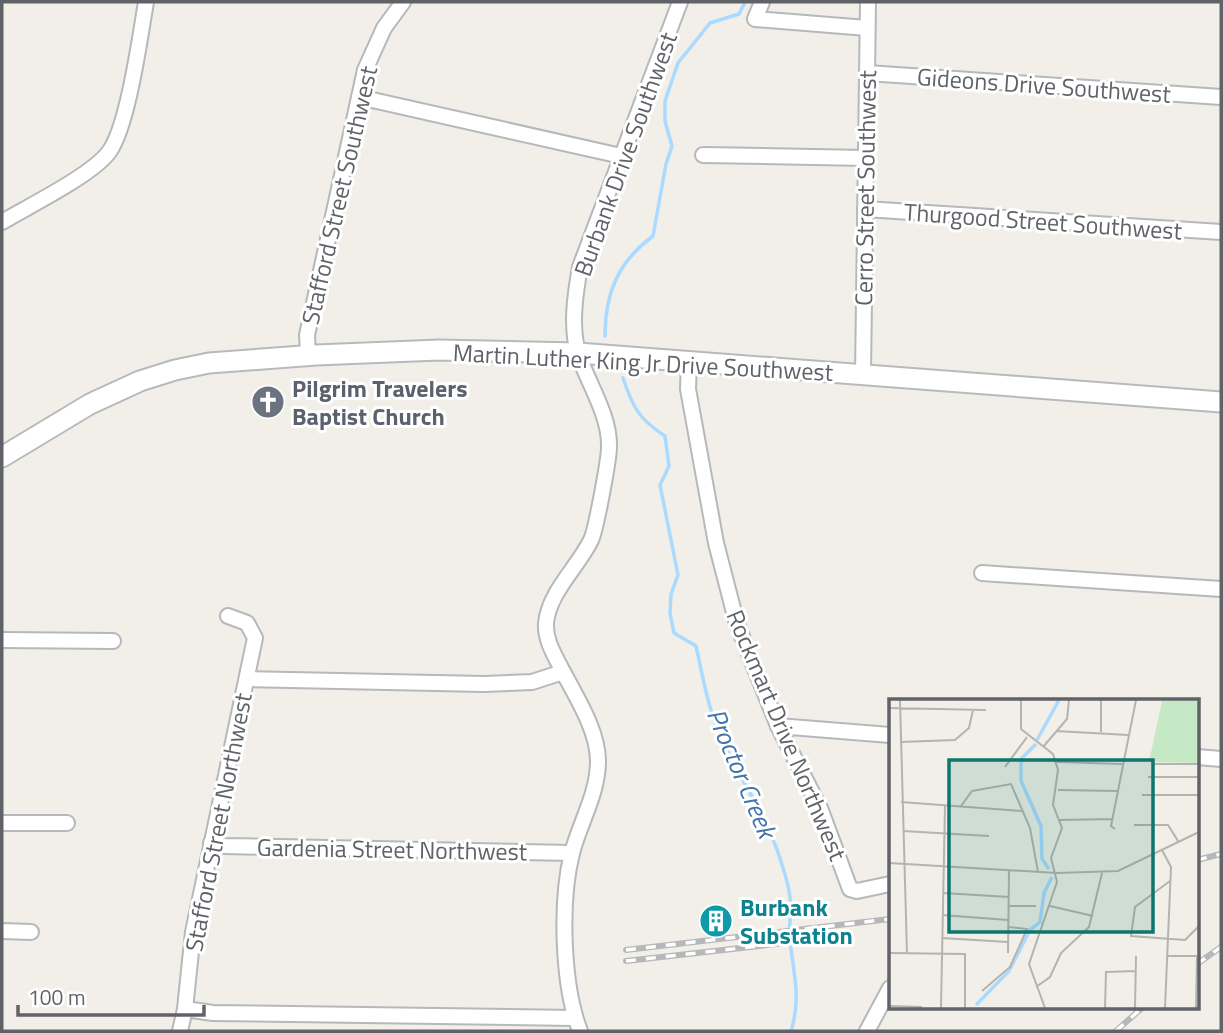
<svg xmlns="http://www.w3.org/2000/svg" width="1223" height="1033" font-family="'Titillium Web',sans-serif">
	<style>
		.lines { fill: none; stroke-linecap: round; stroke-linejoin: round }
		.stream { stroke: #aadaff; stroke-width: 3.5 }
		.minor-casing { stroke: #b5b8bc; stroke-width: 18 }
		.secondary-casing { stroke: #b6babf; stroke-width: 23 }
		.minor { stroke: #fff; stroke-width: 14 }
		.secondary { stroke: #fff; stroke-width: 19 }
		.rail-casing { stroke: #b6b7b8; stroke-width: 6 }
		.rail { stroke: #fff; stroke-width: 3.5; stroke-dasharray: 10; stroke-linecap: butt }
		.labels { text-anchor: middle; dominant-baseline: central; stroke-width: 6; stroke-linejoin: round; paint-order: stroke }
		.street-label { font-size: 24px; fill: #5f6368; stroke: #fff }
		.worship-label { font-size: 24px; font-weight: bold; fill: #5b616d; stroke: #fff; text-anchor: start }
		.culture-label { font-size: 24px; font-weight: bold; fill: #0d838f; stroke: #fff; text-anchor: start }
		.water-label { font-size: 26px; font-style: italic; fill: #4174aa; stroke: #fff }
		.inset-river { fill: none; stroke: #aadaff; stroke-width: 3.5 }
		.inset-road { fill: none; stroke: #b3b3b1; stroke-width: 2 }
		.view { fill: #0f766e; fill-opacity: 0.15; stroke: #0f766e; stroke-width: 3.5 }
		.inset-edge { fill: none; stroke: #5f6368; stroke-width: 3.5 }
	</style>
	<rect width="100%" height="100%" fill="#f1efe8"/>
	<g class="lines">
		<!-- stream -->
		<g class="stream">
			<path d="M605,336C605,293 618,262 653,236L666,164L672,146L665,121V101L678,63L710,23L739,14L745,2"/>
			<path d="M623,378C633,408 639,419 665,436L669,466L660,485L678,575L671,594L670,613L674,633L696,646C703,677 708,710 722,739C742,783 770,821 783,868C787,880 790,893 791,905C791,917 788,929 790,942C794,974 801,999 791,1031"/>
		</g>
		<defs>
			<g id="minor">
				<path d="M762,2L755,19L867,28"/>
				<path d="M867,73L1221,97"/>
				<path d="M359,97L621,156"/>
				<path d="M703,155L866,158"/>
				<path d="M865,209L1221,232"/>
				<path d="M2,222C29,206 92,175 109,152C128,126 140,37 146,2"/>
				<path d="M308,355L307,335L365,70L384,28L403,2"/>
				<path d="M689,361L688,389L716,543L737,624L778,726L820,808L850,889L857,891L890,884"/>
				<path d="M863,374L868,2"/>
				<path d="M982,573L1221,589"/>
				<path d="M2,640L113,641"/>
				<path d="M247,679L484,684L532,682L563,672"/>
				<path d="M778,726L890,735"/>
				<path d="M1197,757L1221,759"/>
				<path d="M2,823H67"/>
				<path d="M211,843L225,846L572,853"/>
				<path d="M2,931L31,932"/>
				<path d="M185,1009L213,1013L575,1018"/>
				<path d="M180,1031L185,1009L193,932L255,638L247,623L228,616"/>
				<path d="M580,1031C562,984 560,901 572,853C580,822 598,794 598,761C598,730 575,695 561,668C554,654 545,640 546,623C549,592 578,567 591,540C596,530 609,459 609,447C610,416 589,385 579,356C570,328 575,295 580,267L680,2"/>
				<path d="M867,1031L890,988"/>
			</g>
			<path id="secondary" d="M2,457L90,404L140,381L175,370L209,363L316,355L439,350L578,353L1221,402"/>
		</defs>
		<!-- minor casing -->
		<use href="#minor" class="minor-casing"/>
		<!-- secondary casing -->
		<use href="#secondary" class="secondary-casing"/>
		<!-- minor -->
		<use href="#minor" class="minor"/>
		<!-- secondary -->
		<use href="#secondary" class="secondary"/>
		<defs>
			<g id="rail">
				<path d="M1197,860L1221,854"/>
				<path d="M626,950L890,919"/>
				<path d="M626,961L838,937"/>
				<path d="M1197,964L1221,947"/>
				<path d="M1116,1031L1143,1007"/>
			</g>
		</defs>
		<!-- rail casing -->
		<use href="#rail" class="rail-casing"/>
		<!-- rail -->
		<use href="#rail" class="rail"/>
	</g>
	<!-- icons -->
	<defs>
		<symbol id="church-disc" viewBox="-11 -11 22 22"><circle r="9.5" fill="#6b7280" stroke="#fff"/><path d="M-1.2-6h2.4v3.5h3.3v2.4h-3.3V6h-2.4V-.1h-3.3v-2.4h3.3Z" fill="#fff"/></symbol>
		<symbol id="building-disc" viewBox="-11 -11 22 22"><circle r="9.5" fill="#0f9aa8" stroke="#fff"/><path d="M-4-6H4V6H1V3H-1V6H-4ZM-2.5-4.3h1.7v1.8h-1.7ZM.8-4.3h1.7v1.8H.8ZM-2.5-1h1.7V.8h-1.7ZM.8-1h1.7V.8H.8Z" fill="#fff"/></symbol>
	</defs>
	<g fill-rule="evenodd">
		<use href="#church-disc" x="249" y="383" width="38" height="38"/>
		<use href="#building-disc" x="697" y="902" width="38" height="38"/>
	</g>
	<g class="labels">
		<!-- street labels -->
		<g class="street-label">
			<text transform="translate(1044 85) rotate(4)">Gideons Drive Southwest</text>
			<text transform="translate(625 154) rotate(-70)">Burbank Drive Southwest</text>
			<text transform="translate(865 188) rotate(-89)">Cerro Street Southwest</text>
			<text transform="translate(339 195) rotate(-77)">Stafford Street Southwest</text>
			<text transform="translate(1043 221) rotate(4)">Thurgood Street Southwest</text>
			<text transform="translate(643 362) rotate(3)">Martin Luther King Jr Drive Southwest</text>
			<text transform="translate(787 735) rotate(67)">Rockmart Drive Northwest</text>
			<text transform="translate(218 822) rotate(-79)">Stafford Street Northwest</text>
			<text transform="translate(392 849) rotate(1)">Gardenia Street Northwest</text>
		</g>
		<!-- worship labels -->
		<g class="worship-label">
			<text x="292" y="388">Pilgrim Travelers<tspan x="292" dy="28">Baptist Church</tspan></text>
		</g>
		<!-- culture labels -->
		<g class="culture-label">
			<text x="740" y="907">Burbank<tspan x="740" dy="28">Substation</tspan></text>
		</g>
		<!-- water labels -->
		<g class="water-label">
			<text transform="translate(742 773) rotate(67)">Proctor Creek</text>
		</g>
	</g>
	<!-- overview -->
	<g transform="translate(889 699)">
		<rect width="310" height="310" fill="#f1efe8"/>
		<path d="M310,1V64L260,63L273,2Z" fill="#c5e8c5"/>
		<path class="inset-river" d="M148,41L170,1M147,45L132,60V82L152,127L153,160L160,170M87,306L120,272L141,231L151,223L155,194L163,178"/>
		<path class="inset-road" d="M11,1L18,255M132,1V30L164,55L169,71L164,106L173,129L162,159L168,183L140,265L156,309M0,9L97,11M167,32L239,36M212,33V1M11,43L66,41L80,29L84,11M154,48L178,20L180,1M168,63L233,65M265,65H310M116,68L138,38M259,78H310M169,91L229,92M253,96H310M12,103L133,112M72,107L83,92L122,85L141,129L149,173M170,121L223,120M245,126H279L289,142M226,130L222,127L247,1M14,132L100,137M273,151L282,168L276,309M0,164L168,174L229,172L310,133M281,182L246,208L242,237L296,241L310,227M54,194L120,198M120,207H147M161,207L204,217M53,216L119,221M53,239L119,243M0,254L76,255V309M119,254L120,171M277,257H309M147,288L161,278L172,254L200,228L213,174M93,292L121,268L138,230L119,228M0,307L33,308M52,309L56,106M216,309L217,273L247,272M246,309L247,257M307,309L308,257"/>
		<path class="view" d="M60,61H264V233H60Z"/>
		<rect width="310" height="310" class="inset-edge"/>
	</g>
	<!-- border -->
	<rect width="1223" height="1033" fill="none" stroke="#5f6368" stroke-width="7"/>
	<!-- scale -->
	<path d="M18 1005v10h186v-10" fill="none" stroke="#5f6368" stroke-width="3.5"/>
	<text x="28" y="1005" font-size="21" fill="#5f6368" stroke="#ffffff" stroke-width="5" paint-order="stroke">100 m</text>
</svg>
